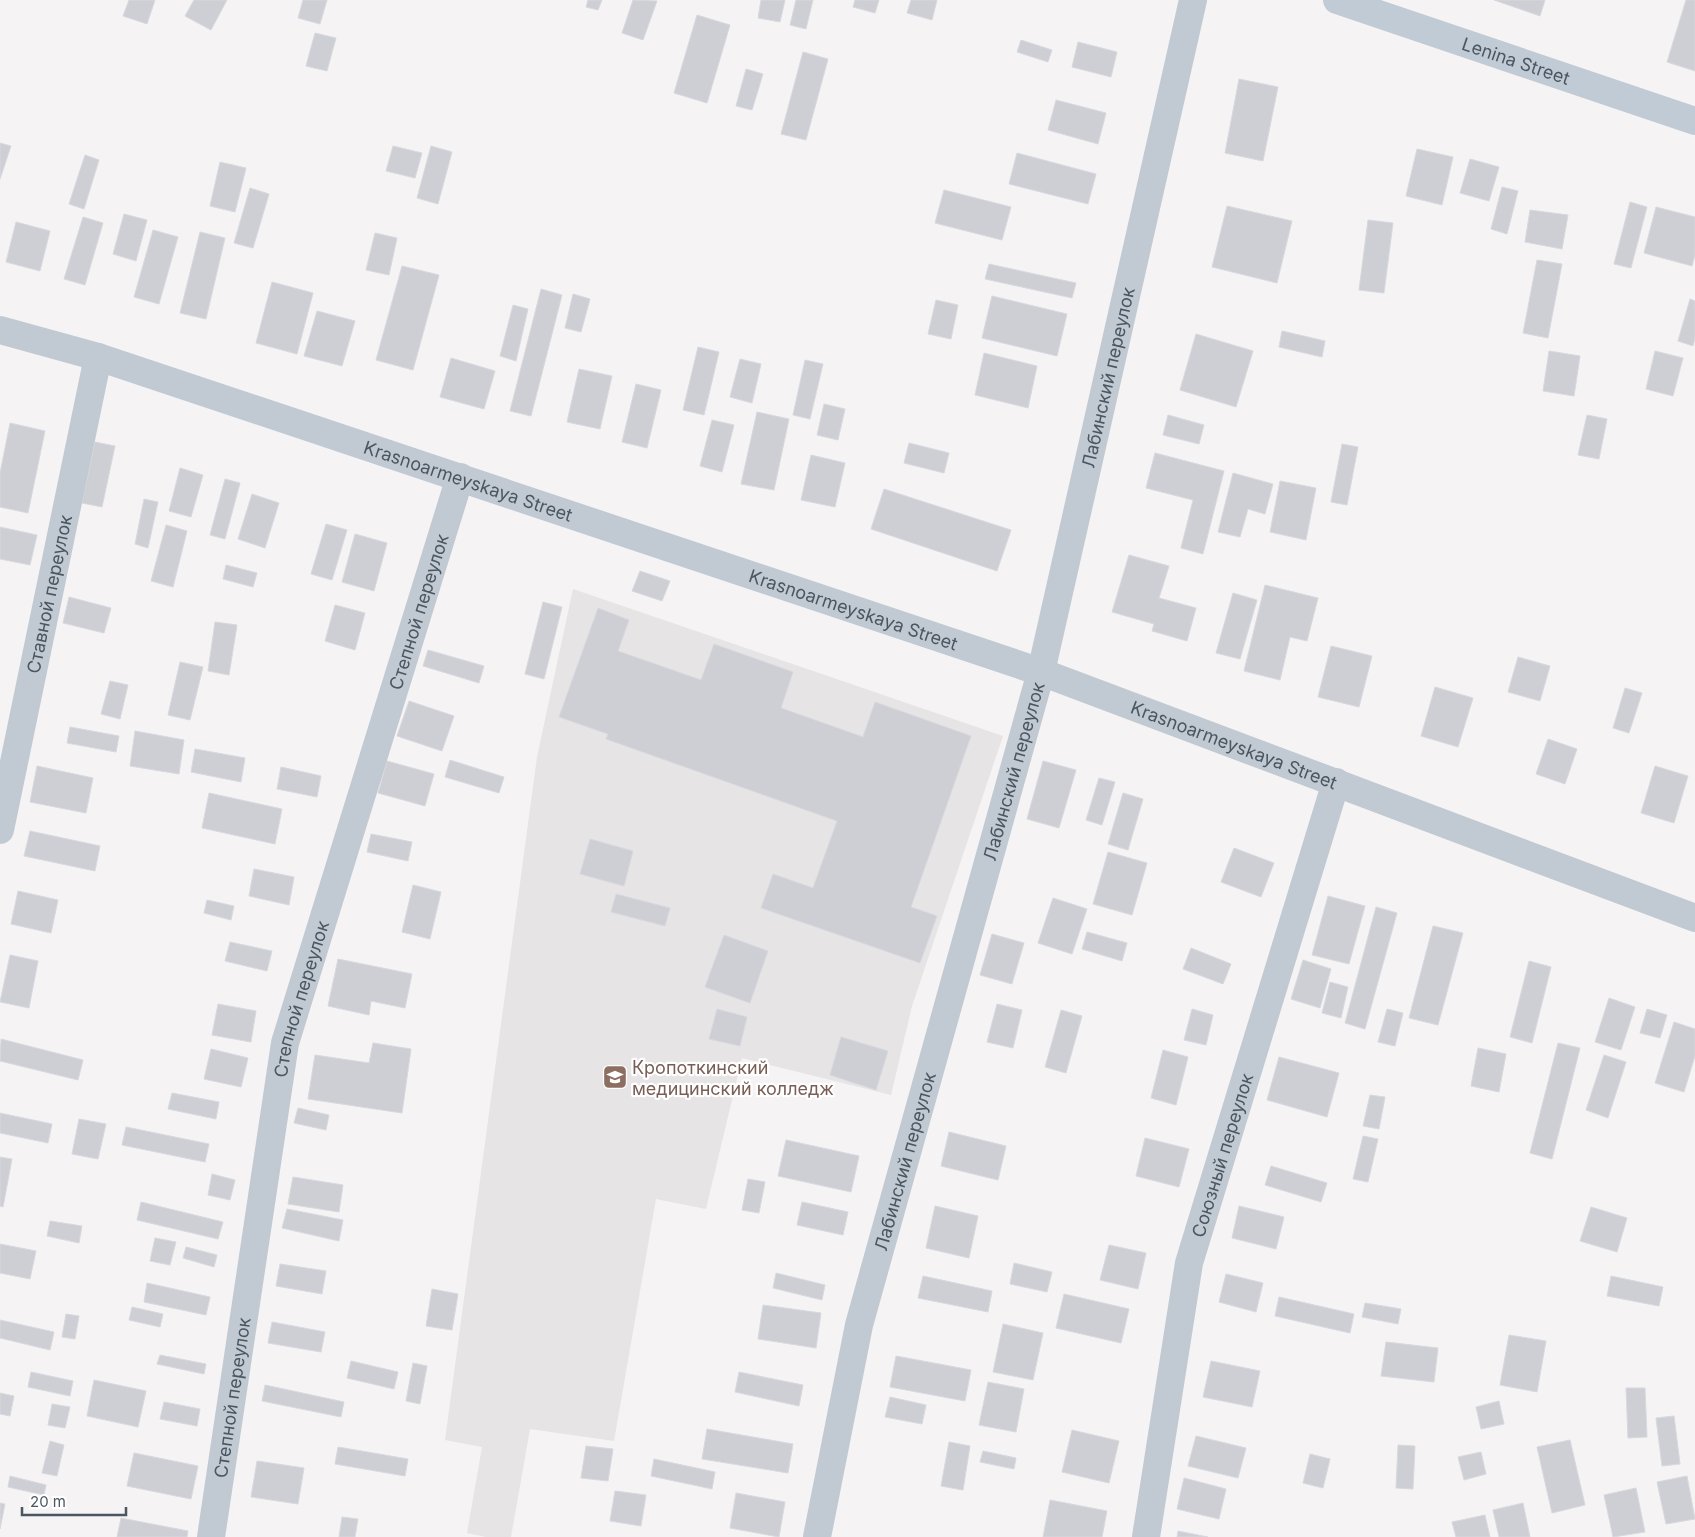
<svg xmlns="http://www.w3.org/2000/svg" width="1695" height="1537" font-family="Inter,sans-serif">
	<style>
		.education { fill: #e6e4e5 }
		.building { fill: #cdcfd5; stroke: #d7d9de }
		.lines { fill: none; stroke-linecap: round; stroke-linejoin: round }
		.minor { stroke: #c1cad2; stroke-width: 28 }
		.tertiary { stroke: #c1cad2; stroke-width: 28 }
		.secondary { stroke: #c1cbd6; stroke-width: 28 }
		.labels { text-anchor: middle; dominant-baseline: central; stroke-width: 4.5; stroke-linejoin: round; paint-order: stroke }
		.street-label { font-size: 18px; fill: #4a5661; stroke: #fff }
		.education-label { font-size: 18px; fill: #785e54; stroke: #fff; text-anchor: start }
	</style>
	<rect width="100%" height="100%" fill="#f5f3f3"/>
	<!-- education -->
	<path class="education" d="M573,589L1003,736L912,1006L891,1095L742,1058L706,1209L656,1199L614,1441L530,1429L511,1537H486L467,1533L482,1447L445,1440L537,757Z"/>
	<!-- building -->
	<g class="building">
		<path d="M129,0H155L147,24L123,16Z"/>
		<path d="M194,0H227L211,30L185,16Z"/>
		<path d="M303,0H327L320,24L298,18Z"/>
		<path d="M588,0H602L598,10L586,7Z"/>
		<path d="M633,0L657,1L643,40L622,33Z"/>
		<path d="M761,0H785L780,22L758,18Z"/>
		<path d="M796,0H813L806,29L790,25Z"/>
		<path d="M855,0H879L875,13L853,7Z"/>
		<path d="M911,0H937L932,20L907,13Z"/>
		<path d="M1494,0H1545L1540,16Z"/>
		<path d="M1686,0H1695V71L1667,62Z"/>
		<path d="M697,15L730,25L707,103L674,93Z"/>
		<path d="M315,33L336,38L327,71L306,66Z"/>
		<path d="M1021,40L1052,50L1048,62L1017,52Z"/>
		<path d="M1078,42L1117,52L1111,77L1072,67Z"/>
		<path d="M803,52L828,59L806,140L781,134Z"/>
		<path d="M746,69L763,74L752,110L736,106Z"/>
		<path d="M1239,79L1278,87L1263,161L1225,153Z"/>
		<path d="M1056,100L1106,113L1098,144L1048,130Z"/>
		<path d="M0,143L11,146L0,179Z"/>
		<path d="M393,146L422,153L415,178L386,171Z"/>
		<path d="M431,146L452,152L438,204L417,198Z"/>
		<path d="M1417,149L1453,157L1442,205L1406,196Z"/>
		<path d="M1017,153L1096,174L1088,204L1009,184Z"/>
		<path d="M85,155L99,160L84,209L69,204Z"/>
		<path d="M1470,159L1499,167L1489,201L1460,193Z"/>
		<path d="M220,162L246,168L235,212L210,206Z"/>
		<path d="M1502,187L1518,191L1507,234L1491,229Z"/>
		<path d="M250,188L269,194L253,248L234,243Z"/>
		<path d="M944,190L1011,207L1002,240L935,223Z"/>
		<path d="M1630,202L1647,207L1631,268L1614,264Z"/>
		<path d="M1227,206L1292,221L1277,283L1212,267Z"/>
		<path d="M1656,207L1695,217V255L1692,266L1644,253Z"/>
		<path d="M1530,210L1568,215L1562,249L1525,242Z"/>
		<path d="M124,214L147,220L136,261L113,254Z"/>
		<path d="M83,217L103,223L85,285L64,279Z"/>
		<path d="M1368,220L1393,223L1384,293L1359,290Z"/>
		<path d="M16,222L50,231L40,271L6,262Z"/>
		<path d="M153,230L178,237L159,304L134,297Z"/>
		<path d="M200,232L225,238L206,319L180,313Z"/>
		<path d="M375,233L397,238L389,275L366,270Z"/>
		<path d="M1537,260L1562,264L1548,338L1523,333Z"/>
		<path d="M989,264L1076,283L1072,298L985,279Z"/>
		<path d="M402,266L439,275L413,370L376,360Z"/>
		<path d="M272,282L313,293L297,354L256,343Z"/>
		<path d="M541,289L562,295L531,416L510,411Z"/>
		<path d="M573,294L590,299L581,332L565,328Z"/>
		<path d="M992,296L1067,314L1057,356L982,338Z"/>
		<path d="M1690,299L1695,301V338L1693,346L1678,341Z"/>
		<path d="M936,300L958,305L951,339L928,334Z"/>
		<path d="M513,305L528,309L516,361L500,356Z"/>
		<path d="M317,311L355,321L342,366L304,356Z"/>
		<path d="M1282,331L1325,341L1322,357L1279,347Z"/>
		<path d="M1196,334L1253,351L1236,407L1180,390Z"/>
		<path d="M698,347L719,352L704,415L683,410Z"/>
		<path d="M1549,351L1580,356L1574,396L1543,391Z"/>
		<path d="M1655,351L1683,358L1673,396L1646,389Z"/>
		<path d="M984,353L1037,366L1028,408L975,395Z"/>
		<path d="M451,358L495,371L484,409L440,397Z"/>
		<path d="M740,359L761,364L752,403L730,397Z"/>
		<path d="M805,360L823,364L810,419L793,415Z"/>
		<path d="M579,369L612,376L600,429L567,422Z"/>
		<path d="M636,384L661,390L647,448L622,442Z"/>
		<path d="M824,404L845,409L838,440L817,435Z"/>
		<path d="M757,412L789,419L774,490L741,484Z"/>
		<path d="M1168,415L1204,425L1199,444L1163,435Z"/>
		<path d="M1587,415L1607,419L1599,459L1578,455Z"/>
		<path d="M712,420L734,425L722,472L700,466Z"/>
		<path d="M10,423L45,431L28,513L0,507V473Z"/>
		<path d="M95,442L115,446L102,507L82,503Z"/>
		<path d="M909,443L949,453L944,473L904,463Z"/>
		<path d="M1342,444L1358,447L1347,505L1331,502Z"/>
		<path d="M1155,453L1224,471L1203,554L1181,548L1193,500L1146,488Z"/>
		<path d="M811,455L845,463L835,507L801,500Z"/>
		<path d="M180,468L203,475L191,517L169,511Z"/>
		<path d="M1233,473L1273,484L1265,514L1248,509L1240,537L1218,532Z"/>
		<path d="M225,479L240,483L225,539L210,535Z"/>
		<path d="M1280,481L1316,488L1306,540L1270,532Z"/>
		<path d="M884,489L1011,530L997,571L871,529Z"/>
		<path d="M252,494L279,503L265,548L238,539Z"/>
		<path d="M144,499L158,502L148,548L135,544Z"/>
		<path d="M326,524L347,530L332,580L311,574Z"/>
		<path d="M166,525L187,531L173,587L151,581Z"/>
		<path d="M0,527L37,535L30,565L0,559Z"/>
		<path d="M355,534L387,543L374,591L342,582Z"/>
		<path d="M1129,555L1169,566L1159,598L1196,608L1187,641L1152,631L1154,624L1112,612Z"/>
		<path d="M226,565L257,573L253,587L223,579Z"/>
		<path d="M640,571L670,581L662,601L632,591Z"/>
		<path d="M1265,585L1318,598L1307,641L1290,637L1280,680L1244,671Z"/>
		<path d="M1233,593L1257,600L1240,659L1216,653Z"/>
		<path d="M69,597L111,608L104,633L63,623Z"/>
		<path d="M543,602L562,607L544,679L525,674Z"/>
		<path d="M335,605L365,613L355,650L325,641Z"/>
		<path d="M598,608L629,620L618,651L701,680L714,644L793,672L781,708L863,737L875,702L971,736L911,907L937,916L920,963L761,908L773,874L813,888L837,821L606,739L608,734L559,717Z"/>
		<path d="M215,622L237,625L229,675L208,671Z"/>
		<path d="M1331,646L1372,656L1359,707L1318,697Z"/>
		<path d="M428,650L484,666L479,683L423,666Z"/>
		<path d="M1518,657L1550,666L1540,701L1508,692Z"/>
		<path d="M180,662L203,667L190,720L168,715Z"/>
		<path d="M110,681L128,685L120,719L101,714Z"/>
		<path d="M1435,687L1473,698L1458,747L1421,736Z"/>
		<path d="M1625,688L1642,693L1629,733L1613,728Z"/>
		<path d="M409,701L454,716L442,751L397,736Z"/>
		<path d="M70,727L119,736L116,752L67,743Z"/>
		<path d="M135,731L184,740L179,774L130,766Z"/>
		<path d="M1548,739L1577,749L1565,784L1536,774Z"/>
		<path d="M195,749L245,758L241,782L191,772Z"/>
		<path d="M450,760L504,777L499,793L445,777Z"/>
		<path d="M387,761L434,774L425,806L378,793Z"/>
		<path d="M1043,761L1076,770L1059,828L1027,819Z"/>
		<path d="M37,766L93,778L86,813L30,802Z"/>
		<path d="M1655,766L1688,776L1674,823L1641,813Z"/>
		<path d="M281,767L321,776L317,797L277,789Z"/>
		<path d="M1099,778L1115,782L1102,825L1086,820Z"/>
		<path d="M209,793L282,809L275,844L202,828Z"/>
		<path d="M1123,793L1143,799L1128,850L1108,844Z"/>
		<path d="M30,831L100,846L95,871L24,856Z"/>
		<path d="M371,834L412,842L408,861L367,852Z"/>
		<path d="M590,839L633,851L624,886L580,874Z"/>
		<path d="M1234,848L1274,863L1261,897L1221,882Z"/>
		<path d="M1108,852L1147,863L1132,915L1093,904Z"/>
		<path d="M254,869L294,877L289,905L249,896Z"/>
		<path d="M413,885L441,892L430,939L402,932Z"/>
		<path d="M18,891L58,900L51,933L11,924Z"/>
		<path d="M616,894L670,908L665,926L611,912Z"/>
		<path d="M1328,896L1365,906L1349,964L1312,955Z"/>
		<path d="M1053,898L1087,909L1072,954L1038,943Z"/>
		<path d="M207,900L234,906L231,920L204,913Z"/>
		<path d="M1376,907L1397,913L1365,1029L1345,1023Z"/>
		<path d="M1433,926L1463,933L1438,1025L1409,1018Z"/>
		<path d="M1087,932L1127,943L1122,961L1082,949Z"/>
		<path d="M992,934L1024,943L1012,984L980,975Z"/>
		<path d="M724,935L768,951L750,1003L705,987Z"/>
		<path d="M230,942L272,951L267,971L225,961Z"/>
		<path d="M1191,948L1231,964L1223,984L1183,969Z"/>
		<path d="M10,955L38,961L29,1008L0,1002Z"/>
		<path d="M338,959L412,974L405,1008L371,1001L369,1015L328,1006Z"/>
		<path d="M1303,960L1331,969L1320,1008L1291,999Z"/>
		<path d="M1529,961L1551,967L1532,1043L1510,1037Z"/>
		<path d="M1330,982L1348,987L1341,1018L1322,1013Z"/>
		<path d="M1609,998L1635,1007L1621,1050L1595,1042Z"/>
		<path d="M218,1004L256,1011L251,1042L212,1035Z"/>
		<path d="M997,1004L1022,1010L1013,1048L987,1042Z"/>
		<path d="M717,1009L747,1017L740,1046L709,1039Z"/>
		<path d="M1192,1009L1213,1015L1206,1045L1184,1040Z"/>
		<path d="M1387,1009L1403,1013L1395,1046L1378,1042Z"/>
		<path d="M1647,1009L1667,1015L1660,1038L1640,1033Z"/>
		<path d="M1061,1010L1082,1016L1066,1073L1045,1067Z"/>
		<path d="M1674,1022L1695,1029V1056L1684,1092L1655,1083Z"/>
		<path d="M841,1037L888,1051L876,1090L830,1075Z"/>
		<path d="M1,1039L83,1060L78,1080L0,1061Z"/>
		<path d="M373,1043L411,1049L402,1113L308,1099L315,1055L369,1063Z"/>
		<path d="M1558,1043L1580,1048L1552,1159L1530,1153Z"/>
		<path d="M1478,1048L1506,1054L1499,1092L1471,1086Z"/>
		<path d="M211,1049L248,1058L241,1087L204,1079Z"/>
		<path d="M1163,1050L1188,1057L1176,1105L1151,1098Z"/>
		<path d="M1604,1055L1626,1062L1608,1118L1586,1110Z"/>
		<path d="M1279,1057L1339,1073L1327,1117L1267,1100Z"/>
		<path d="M172,1093L219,1102L216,1119L168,1109Z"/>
		<path d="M1370,1095L1385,1097L1379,1129L1363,1126Z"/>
		<path d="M298,1108L329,1115L326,1130L294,1123Z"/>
		<path d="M0,1113L52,1124L48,1143L0,1133Z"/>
		<path d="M79,1119L106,1124L98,1159L72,1154Z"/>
		<path d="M126,1127L209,1144L205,1162L122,1145Z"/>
		<path d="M949,1132L1006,1146L998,1180L941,1166Z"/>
		<path d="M1363,1136L1378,1139L1368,1182L1353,1179Z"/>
		<path d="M1145,1138L1189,1149L1179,1187L1136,1176Z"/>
		<path d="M786,1140L859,1156L851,1192L778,1176Z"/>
		<path d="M0,1157L12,1159L3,1207L0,1206Z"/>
		<path d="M1271,1166L1327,1183L1321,1202L1265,1185Z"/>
		<path d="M212,1174L235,1180L230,1200L208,1195Z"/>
		<path d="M293,1177L343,1185L339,1212L288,1204Z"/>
		<path d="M748,1179L765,1182L759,1213L742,1210Z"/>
		<path d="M141,1202L223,1222L218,1239L137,1220Z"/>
		<path d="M802,1202L848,1212L843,1235L797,1225Z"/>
		<path d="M935,1206L978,1216L969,1258L926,1248Z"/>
		<path d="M1239,1206L1284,1217L1276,1249L1232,1238Z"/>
		<path d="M1591,1207L1627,1218L1617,1252L1580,1241Z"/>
		<path d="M287,1209L343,1220L339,1241L282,1228Z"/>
		<path d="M50,1221L82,1226L79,1243L47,1236Z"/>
		<path d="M155,1238L176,1242L170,1265L150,1261Z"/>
		<path d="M0,1244L36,1251L30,1279L0,1273Z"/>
		<path d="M1109,1245L1146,1253L1138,1289L1100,1280Z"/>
		<path d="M186,1247L217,1255L214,1267L183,1258Z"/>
		<path d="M1014,1263L1052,1272L1047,1292L1010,1284Z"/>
		<path d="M280,1264L326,1271L322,1294L276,1286Z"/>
		<path d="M776,1273L825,1285L822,1300L773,1288Z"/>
		<path d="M1226,1274L1263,1283L1256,1312L1219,1302Z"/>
		<path d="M923,1276L992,1291L988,1312L918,1298Z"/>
		<path d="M1611,1276L1663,1287L1659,1306L1607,1296Z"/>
		<path d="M147,1283L210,1297L206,1315L144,1302Z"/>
		<path d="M432,1289L458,1294L452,1330L426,1326Z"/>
		<path d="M1064,1294L1129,1309L1121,1343L1056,1328Z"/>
		<path d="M1279,1297L1354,1314L1350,1333L1275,1316Z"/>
		<path d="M1365,1303L1401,1309L1398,1324L1362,1317Z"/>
		<path d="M763,1305L821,1313L816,1348L758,1339Z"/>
		<path d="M132,1307L163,1314L160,1327L129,1320Z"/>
		<path d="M66,1314L79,1316L75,1339L62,1337Z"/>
		<path d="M0,1320L54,1332L50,1350L0,1338Z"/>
		<path d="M272,1322L325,1332L321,1352L268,1343Z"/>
		<path d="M1003,1324L1043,1333L1033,1380L993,1372Z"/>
		<path d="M1509,1335L1546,1341L1537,1392L1500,1385Z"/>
		<path d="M1386,1342L1438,1348L1434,1382L1381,1376Z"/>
		<path d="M160,1355L206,1364L204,1374L157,1364Z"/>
		<path d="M896,1356L971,1370L965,1401L890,1387Z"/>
		<path d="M351,1361L398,1372L394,1389L347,1378Z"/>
		<path d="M1211,1361L1260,1371L1252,1407L1203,1397Z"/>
		<path d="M413,1363L427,1366L420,1404L406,1401Z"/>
		<path d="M31,1372L73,1381L70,1396L28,1387Z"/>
		<path d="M739,1372L803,1385L799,1406L735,1392Z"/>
		<path d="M94,1380L146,1391L138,1427L87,1416Z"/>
		<path d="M988,1382L1024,1389L1016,1432L979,1425Z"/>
		<path d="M265,1385L344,1402L341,1417L262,1401Z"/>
		<path d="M1626,1388H1645L1647,1437L1628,1438Z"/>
		<path d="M0,1393L14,1396L10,1416L0,1414Z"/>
		<path d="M890,1397L926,1405L922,1424L885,1417Z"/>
		<path d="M1499,1401L1504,1424L1481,1429L1476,1407Z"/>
		<path d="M164,1402L200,1409L197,1426L160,1419Z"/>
		<path d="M52,1404L70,1407L65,1428L48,1425Z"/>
		<path d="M1674,1416L1680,1464L1662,1466L1656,1418Z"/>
		<path d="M707,1429L793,1444L788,1473L702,1459Z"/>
		<path d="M1072,1430L1119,1441L1109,1483L1062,1472Z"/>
		<path d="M1196,1436L1246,1448L1238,1478L1188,1466Z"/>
		<path d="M1570,1440L1585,1505L1552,1513L1537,1447Z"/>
		<path d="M50,1441L64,1445L57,1476L42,1473Z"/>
		<path d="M949,1442L970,1446L963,1490L941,1486Z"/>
		<path d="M1398,1445L1415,1446L1413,1489L1396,1488Z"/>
		<path d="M586,1446L613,1449L608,1481L581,1478Z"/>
		<path d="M338,1447L408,1459L405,1476L335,1464Z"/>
		<path d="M983,1451L1016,1458L1014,1469L980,1462Z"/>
		<path d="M1481,1452L1486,1474L1464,1480L1458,1457Z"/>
		<path d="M134,1453L198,1466L191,1499L127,1486Z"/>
		<path d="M1310,1454L1330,1459L1323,1488L1303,1483Z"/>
		<path d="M654,1459L715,1472L712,1489L651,1476Z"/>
		<path d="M257,1461L304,1468L298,1504L251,1497Z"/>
		<path d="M10,1476L46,1485L44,1495L8,1487Z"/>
		<path d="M1687,1476L1695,1519L1666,1524L1657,1482Z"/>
		<path d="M1184,1478L1226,1489L1219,1519L1177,1509Z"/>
		<path d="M1636,1488L1645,1532L1613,1537L1604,1495Z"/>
		<path d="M615,1491L646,1495L641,1526L610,1521Z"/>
		<path d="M736,1493L785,1502L779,1537L730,1528Z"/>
		<path d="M1050,1500L1107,1511L1102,1537H1043Z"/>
		<path d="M0,1503L5,1504L0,1529Z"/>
		<path d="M1523,1503L1530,1537H1499L1493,1510Z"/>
		<path d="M1485,1515L1490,1537H1456L1452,1522Z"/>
		<path d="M342,1517L358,1519L355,1537H339Z"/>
		<path d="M121,1518L188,1531L187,1537H117Z"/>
		<path d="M1178,1531L1208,1537H1177Z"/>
	</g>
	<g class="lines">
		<!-- minor -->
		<g class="minor">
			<path id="s1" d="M0,830L98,357"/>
			<path id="s2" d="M211,1537L285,1043L460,477"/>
			<path id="s3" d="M817,1537L859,1325L1041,672L1193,0"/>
			<path id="s4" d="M1146,1537L1189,1263L1336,782"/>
		</g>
		<!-- tertiary -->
		<path class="tertiary" id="s5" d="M0,330L98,357L1041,672L1695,918"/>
		<!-- secondary -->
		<path class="secondary" id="s6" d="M1337,0L1695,121"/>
	</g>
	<!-- icons -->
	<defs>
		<symbol id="university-square" viewBox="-11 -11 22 22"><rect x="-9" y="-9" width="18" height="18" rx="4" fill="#8d6e63" stroke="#fff"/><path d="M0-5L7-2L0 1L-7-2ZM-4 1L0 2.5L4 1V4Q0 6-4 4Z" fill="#fff"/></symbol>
	</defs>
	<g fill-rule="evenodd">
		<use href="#university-square" x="601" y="1063" width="28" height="28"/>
	</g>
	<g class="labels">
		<!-- street labels -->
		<g class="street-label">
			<text stroke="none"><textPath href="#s6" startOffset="189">Lenina Street</textPath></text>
			<text stroke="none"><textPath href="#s3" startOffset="1196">Лабинский переулок</textPath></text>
			<text stroke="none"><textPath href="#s5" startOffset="492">Krasnoarmeyskaya Street</textPath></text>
			<text stroke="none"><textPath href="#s1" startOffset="241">Ставной переулок</textPath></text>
			<text stroke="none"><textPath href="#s5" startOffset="898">Krasnoarmeyskaya Street</textPath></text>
			<text stroke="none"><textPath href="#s2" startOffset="951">Степной переулок</textPath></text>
			<text stroke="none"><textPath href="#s5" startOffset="1302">Krasnoarmeyskaya Street</textPath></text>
			<text stroke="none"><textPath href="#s3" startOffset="791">Лабинский переулок</textPath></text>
			<text stroke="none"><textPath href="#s2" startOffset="546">Степной переулок</textPath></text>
			<text stroke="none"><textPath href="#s4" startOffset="390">Союзный переулок</textPath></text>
			<text stroke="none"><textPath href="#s3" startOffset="386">Лабинский переулок</textPath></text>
			<text stroke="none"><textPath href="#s2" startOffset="141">Степной переулок</textPath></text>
		</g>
		<!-- education labels -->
		<g class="education-label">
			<text x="632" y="1067">Кропоткинский<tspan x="632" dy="21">медицинский колледж</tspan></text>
		</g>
	</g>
	<!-- scale -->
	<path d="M22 1507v8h104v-8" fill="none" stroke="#4a5661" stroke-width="2.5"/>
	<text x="30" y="1507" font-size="15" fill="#4a5661" stroke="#ffffff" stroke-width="4" paint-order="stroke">20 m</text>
</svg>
